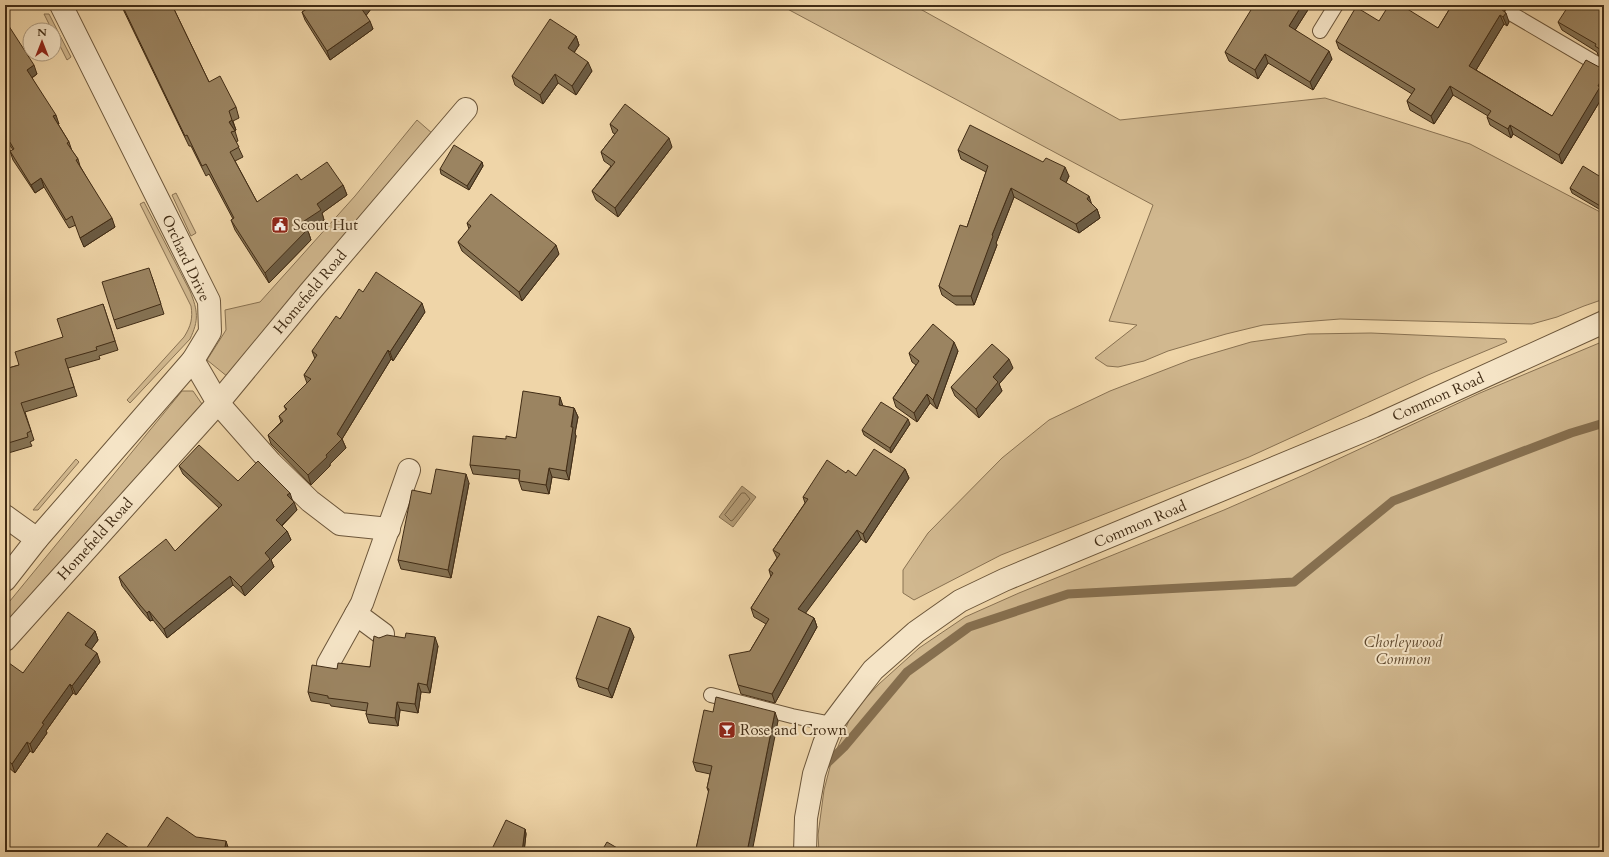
<svg xmlns="http://www.w3.org/2000/svg" width="1609" height="857" font-family="Cardo,serif">
	<style>
		.green { fill: #d1b88f; stroke: #897252 }
		.water { fill: #b49c76; stroke: #866f4f }
		.lines { fill: none; stroke-linecap: round; stroke-linejoin: round }
		.shore { stroke: #7a6446; stroke-width: 1 }
		.stream { stroke: #866f4f; stroke-width: 9 }
		.lane-casing { stroke: #6c563a; stroke-width: 16 }
		.street-casing { stroke: #6c563a; stroke-width: 24 }
		.lane { stroke: #f5e4c6; stroke-width: 14 }
		.street { stroke: #f5e4c6; stroke-width: 22 }
		.wall { fill: #857253; stroke: #412c15 }
		.shaded-wall { fill: #6c5c44; stroke: #412c15 }
		.building { fill: #9b8461; stroke: #412c15 }
		.labels { text-anchor: middle; dominant-baseline: central; stroke-width: 4; stroke-linejoin: round; paint-order: stroke }
		.poi-label { font-size: 15px; fill: #412c15; stroke: #f5e4c6; text-anchor: start }
		.street-label { font-size: 15px; fill: #412c15; stroke: #f5e4c6 }
		.park-label { font-size: 15px; font-style: italic; fill: #5e482d; stroke: #f5e4c6 }
	</style>
	<rect width="100%" height="100%" fill="#efd5a8"/>
	<filter id="stains"><feTurbulence type="fractalNoise" baseFrequency=".005" numOctaves="4"/><feColorMatrix values="0 0 0 0 .2 0 0 0 0 .09 0 0 0 0 .02 0 0 0 .5 -.17"/></filter>
	<radialGradient id="worn" r=".72"><stop offset=".6" stop-color="#630" stop-opacity="0"/><stop offset="1" stop-color="#630" stop-opacity=".3"/></radialGradient>
	<!-- green -->
	<g class="green">
		<path d="M780,5H913L1120,120L1325,98L1470,144L1604,214V299L1584,306L1557,317L1532,324L1340,319L1263,325L1226,334L1168,351L1144,361L1118,367L1107,366L1095,358L1137,325L1109,321L1153,205Z"/>
		<path d="M44,14H49L71,57L67,60L54,34V30H52Z"/>
		<path d="M417,120L433,134L228,377L207,360L226,330L225,310L260,302L355,196Z"/>
		<path d="M176,193L196,233L191,236L172,195Z"/>
		<path d="M144,202L190,291C198,311 199,320 190,339L130,403L127,400L184,337C191,326 193,318 191,306L140,204Z"/>
		<path d="M1371,333L1505,339L1507,342L1428,375L1249,457L1001,555L914,600L903,593V570L928,533L1002,458L1049,420L1110,391L1190,360L1251,342L1308,334Z"/>
		<path d="M1604,341V852H819L818,835L824,790L831,763L850,718L863,701L879,684L919,648L965,617L1019,593L1224,510L1306,474L1480,393Z"/>
		<path d="M182,391H193L202,404L5,624V607Z"/>
		<path d="M76,459L79,462L38,510H33Z"/>
	</g>
	<!-- water -->
	<path class="water" d="M742,486L756,497L733,527L719,517Z"/>
	<g class="lines">
		<!-- shore -->
		<path class="shore" d="M742,493H745L750,499L733,520L731,521L725,515Z"/>
		<!-- stream -->
		<path class="stream" d="M821,769L844,747L907,672L969,627L1068,594L1294,582L1393,501L1571,433L1604,423"/>
		<defs>
			<g id="lane">
				<path d="M1512,14L1604,68"/>
				<path d="M1320,31L1336,5"/>
				<path d="M711,695L792,716L832,724"/>
			</g>
			<g id="street">
				<path d="M193,360L218,403L271,463L310,501L340,524L389,529"/>
				<path d="M5,516L37,539"/>
				<path d="M5,580L37,539L193,360L210,332L209,301L61,5"/>
				<path d="M356,614L383,634"/>
				<path d="M5,640L218,403L309,293L466,109"/>
				<path d="M328,664L362,603L409,470"/>
				<path d="M805,852L806,818L814,774L824,744L832,724L847,704L873,670L916,632L960,601L1004,580L1373,427L1604,322"/>
			</g>
		</defs>
		<!-- lane casing -->
		<use href="#lane" class="lane-casing"/>
		<!-- street casing -->
		<use href="#street" class="street-casing"/>
		<!-- lane -->
		<use href="#lane" class="lane"/>
		<!-- street -->
		<use href="#street" class="street"/>
	</g>
	<!-- wall -->
	<g class="wall">
		<path d="M121,5H172L209,82L236,107L239,118L233,121L236,130L235,131L238,141L236,142L243,157L235,161L257,202L301,180L343,185L347,195L322,213L324,220L308,231L311,240L269,283L235,230L231,220L233,219L209,174L206,176L191,146H189Z"/>
		<path d="M313,5H374L366,15L373,29L330,60L305,20L302,12Z"/>
		<path d="M1311,5L1295,30L1332,59L1313,90L1268,63L1258,79L1229,61L1225,52Z"/>
		<path d="M1452,5H1519L1518,8L1512,6L1505,9L1504,12L1509,22L1507,26L1504,24L1476,70L1552,116L1601,68L1604,67V89L1602,93L1603,96L1562,164L1513,134L1511,138L1490,125L1487,117L1488,116L1453,95L1434,124L1410,110L1407,101L1412,94L1339,49L1336,41L1379,21L1438,28Z"/>
		<path d="M1604,9V59L1598,55L1597,52L1562,30L1558,22Z"/>
		<path d="M5,20L37,74L32,78L59,124H58L69,142L72,151L78,159L80,166L115,227L84,247L76,225L69,228L44,187L35,193L13,160L10,151L13,150L5,138Z"/>
		<path d="M576,36L579,45L574,53L592,71L576,95L558,83L543,104L515,85L512,76Z"/>
		<path d="M610,124L672,147L618,217L596,200L592,191L611,166L604,161L601,152L615,134L613,133Z"/>
		<path d="M958,150L1069,176L1066,183L1097,209L1100,218L1079,233L1014,197L996,243L997,245L974,305H956L942,295L939,286L967,227L986,172L961,159Z"/>
		<path d="M482,162L483,166L469,190L441,174L440,169Z"/>
		<path d="M1604,179V212L1572,193L1570,188Z"/>
		<path d="M467,223L559,254L522,301L462,251L458,242L469,229Z"/>
		<path d="M152,277L164,314L117,329L114,320Z"/>
		<path d="M363,292L425,312L393,361L391,359L342,439L346,448L330,464V466L311,485L271,444L268,435L281,422L279,416L286,410L284,406L307,383L304,375L315,359L312,351Z"/>
		<path d="M103,304L118,350L99,356L100,359L68,368L77,396L25,412L34,440L30,442L32,446L5,454V369L19,365L63,337Z"/>
		<path d="M958,351L937,409L930,403L917,422L896,407L893,398L916,365L912,362L909,353Z"/>
		<path d="M1013,368L999,384L1002,391L979,418L955,396L951,387Z"/>
		<path d="M563,406L574,408L578,417L575,433L576,436L569,480L552,477L549,494L522,490L519,481V479L473,474L470,465L506,439L516,438Z"/>
		<path d="M910,424L891,453L864,435L862,430Z"/>
		<path d="M179,466L238,481L292,500L297,510L282,526L287,531L291,540L271,560L274,567L245,596L233,585L167,638L153,620L150,621L143,613L122,586L119,577L175,551L219,508L183,474Z"/>
		<path d="M905,469L909,478L866,543L861,539L805,613L814,618L817,627L775,703L741,694L738,685L750,651L766,624L754,617L751,608L771,577L769,570L777,558L773,550L805,503L803,497L846,473L856,476Z"/>
		<path d="M469,483L451,578L401,569L398,560Z"/>
		<path d="M95,631L98,640L91,649L100,662L76,695L73,693L46,731L47,733L33,753L30,751L15,773L8,767L5,772V669L23,673Z"/>
		<path d="M634,637L612,698L579,687L576,678Z"/>
		<path d="M379,638L438,646L430,693L421,692L418,713L400,710L398,726L369,723L366,714L367,711L331,706L330,704L311,701L308,692L337,669L370,667Z"/>
		<path d="M713,712L778,721L696,849L709,793L707,788L710,774L696,771L693,762Z"/>
		<path d="M525,829L526,834L524,852H493L492,849Z"/>
	</g>
	<!-- shaded-wall -->
	<g class="shaded-wall">
		<path d="M364,5H374L365,17L361,8Z"/>
		<path d="M1302,5H1311L1292,35L1289,26Z"/>
		<path d="M1500,5H1503L1505,9L1504,14L1506,13L1509,22L1507,26L1503,17Z"/>
		<path d="M1500,15L1504,24L1473,75L1469,66Z"/>
		<path d="M370,21L373,29L330,60L327,51Z"/>
		<path d="M576,36L579,45L571,57L568,48Z"/>
		<path d="M1329,51L1332,59L1313,90L1310,82Z"/>
		<path d="M1265,54L1268,63L1258,79L1255,70Z"/>
		<path d="M588,62L592,71L576,95L572,86Z"/>
		<path d="M34,65L37,74L30,79L27,70Z"/>
		<path d="M555,74L558,83L543,104L540,95Z"/>
		<path d="M1604,75V89L1602,93L1603,96L1562,164L1559,155Z"/>
		<path d="M1450,86L1453,95L1434,124L1431,116Z"/>
		<path d="M56,115L59,124L57,125L53,116Z"/>
		<path d="M232,120L236,130L235,131L229,122Z"/>
		<path d="M1510,125L1513,134L1511,138L1508,129Z"/>
		<path d="M669,138L672,147L618,217L615,208Z"/>
		<path d="M482,162L483,166L469,190L467,186Z"/>
		<path d="M1065,167L1069,176L1063,189L1060,179Z"/>
		<path d="M41,178L44,187L35,193L31,185Z"/>
		<path d="M343,185L347,195L322,213L324,220L308,231L311,240L269,283L265,273L301,223L317,204Z"/>
		<path d="M1011,188L1014,197L996,243L997,245L974,305L971,296L992,235Z"/>
		<path d="M1089,196L1092,205L1087,199Z"/>
		<path d="M1604,204V212L1602,207Z"/>
		<path d="M1097,209L1100,218L1079,233L1076,224Z"/>
		<path d="M112,218L115,227L84,247L80,238Z"/>
		<path d="M556,245L559,254L522,301L519,292Z"/>
		<path d="M422,303L425,312L393,361L390,352Z"/>
		<path d="M954,342L958,351L937,409L933,400Z"/>
		<path d="M388,350L391,359L342,439L346,448L330,464V466L311,485L308,475L326,455L337,434Z"/>
		<path d="M1009,359L1013,368L999,384L1002,391L979,418L976,409L993,377Z"/>
		<path d="M927,394L930,403L917,422L914,413Z"/>
		<path d="M560,397L563,406L559,405Z"/>
		<path d="M574,408L578,417L575,433L576,436L569,480L566,471Z"/>
		<path d="M908,419L910,424L891,453L890,448Z"/>
		<path d="M549,468L552,477L549,494L546,485Z"/>
		<path d="M905,469L909,478L866,543L863,534Z"/>
		<path d="M466,474L469,483L451,578L448,570Z"/>
		<path d="M290,493L293,502L287,495Z"/>
		<path d="M294,502L297,510L279,528L276,520Z"/>
		<path d="M857,530L861,539L802,618L798,609Z"/>
		<path d="M287,531L291,540L271,560L274,567L245,596L241,587L265,553Z"/>
		<path d="M230,576L233,585L167,638L164,629Z"/>
		<path d="M149,611L153,620L150,621L147,613Z"/>
		<path d="M814,618L817,627L775,703L772,694Z"/>
		<path d="M630,628L634,637L612,698L608,689Z"/>
		<path d="M95,631L98,640L88,654L85,645Z"/>
		<path d="M435,637L438,646L430,693L427,685Z"/>
		<path d="M97,653L100,662L76,695L72,686Z"/>
		<path d="M418,683L421,692L418,713L415,704Z"/>
		<path d="M70,684L73,693L46,731L47,733L33,753L30,744L42,723Z"/>
		<path d="M397,702L400,710L398,726L395,718Z"/>
		<path d="M775,712L778,721L752,852H747Z"/>
		<path d="M27,742L30,751L15,773L12,764Z"/>
		<path d="M5,758L8,767L5,772Z"/>
		<path d="M525,829L526,834L524,852H522Z"/>
		<path d="M226,841L229,850L225,847Z"/>
	</g>
	<!-- building -->
	<g class="building">
		<path d="M122,5H172L209,82L220,76L236,107L229,111L232,120L229,122L235,131L231,132L239,147L230,152L257,202L297,174L301,180L327,162L343,185L317,204L321,210L301,223L307,230L265,273L231,220L234,218L206,164L202,166L187,135L185,136Z"/>
		<path d="M313,5H364L361,8L370,21L327,51L302,12Z"/>
		<path d="M1254,5H1302L1289,26L1329,51L1310,82L1265,54L1255,70L1225,52Z"/>
		<path d="M1389,5H1401L1438,28L1452,5H1500L1501,9L1506,13L1503,17L1500,15L1469,66L1552,116L1586,60L1601,68L1604,67V75L1598,86L1600,87L1559,155L1510,125L1508,129L1487,117L1491,111L1450,86L1431,116L1407,101L1415,89L1336,41L1356,7L1379,21Z"/>
		<path d="M1569,5H1598L1604,9V52L1595,46L1596,44L1558,22Z"/>
		<path d="M550,19L576,36L568,48L588,62L572,86L555,74L540,95L512,76Z"/>
		<path d="M5,20L34,65L27,70L56,115L53,116L69,142L67,143L78,159L76,160L112,218L80,238L72,216L66,220L41,178L31,185L10,151L14,149L5,134Z"/>
		<path d="M625,104L669,138L615,208L592,191L615,162L601,152L618,130L610,124Z"/>
		<path d="M970,125L1043,162L1046,158L1065,167L1060,179L1089,196L1087,199L1097,209L1076,224L1011,188L992,235L993,236L971,296H953L939,286L960,225L967,227L988,166L958,150Z"/>
		<path d="M454,145L482,162L467,186L440,169Z"/>
		<path d="M1583,166L1604,179V204L1602,207L1570,188Z"/>
		<path d="M491,194L556,245L519,292L458,242L471,226L467,223Z"/>
		<path d="M149,268L161,304L114,320L102,282Z"/>
		<path d="M376,272L422,303L390,352L388,350L337,434L342,439L326,455L327,457L308,475L268,435L283,421L279,416L287,409L284,406L311,379L304,375L317,355L312,351L336,316L340,319L359,289L363,292Z"/>
		<path d="M103,304L115,341L96,347L97,350L65,359L74,387L21,403L31,431L27,433L28,437L5,444V369L19,365L15,352L63,337L57,319Z"/>
		<path d="M933,324L954,342L933,400L927,394L914,413L893,398L919,361L909,353Z"/>
		<path d="M992,344L1009,359L993,377L998,382L976,409L951,387Z"/>
		<path d="M523,391L560,397L559,405L574,408L571,427H573L566,471L549,468L546,485L519,481L520,470L470,465L473,436L506,439V436L516,438Z"/>
		<path d="M881,402L908,419L890,448L862,430Z"/>
		<path d="M199,445L238,481L258,461L290,493L287,495L294,502L276,520L287,531L265,553L270,559L241,587L230,576L164,629L149,611L147,613L140,605L119,577L166,539L175,551L222,505L179,466Z"/>
		<path d="M874,449L905,469L863,534L857,530L798,609L814,618L772,694L738,685L729,655L750,651L769,619L751,608L773,573L769,570L780,554L773,550L808,499L803,497L827,460L846,473L848,470L856,476Z"/>
		<path d="M436,469L466,474L448,570L398,560L412,490L431,494Z"/>
		<path d="M68,612L95,631L85,645L97,653L72,686L70,684L42,723L44,724L30,744L27,742L12,764L5,758V669L9,663L23,673Z"/>
		<path d="M598,616L630,628L608,689L576,678Z"/>
		<path d="M406,633L435,637L427,685L418,683L415,704L397,702L395,718L366,714L368,703L328,698V696L308,692L312,665L337,669L338,663L370,667L374,636L379,638L387,635L405,638Z"/>
		<path d="M716,697L775,712L747,852H690L691,848L696,849L709,789L707,788L712,766L693,762L704,710L713,712Z"/>
		<path d="M167,817L196,837L226,841L225,847L241,849V852H144Z"/>
		<path d="M506,820L525,829L522,852H505L492,849Z"/>
		<path d="M107,833L135,852H94Z"/>
		<path d="M607,842L624,852H601Z"/>
	</g>
	<!-- icons -->
	<defs>
		<symbol id="civic-square" viewBox="-11 -11 22 22"><rect x="-9" y="-9" width="18" height="18" rx="4" fill="#8f2418" stroke="#f5e4c6"/><path d="M-.6-6.5H3V-4.5H.6V-3L4-1V1h2V6H-6V1h2V-1L-.6-3ZM-1.2 2.5V6h2.4V2.5Z" fill="#fff"/></symbol>
		<symbol id="bar-square" viewBox="-11 -11 22 22"><rect x="-9" y="-9" width="18" height="18" rx="4" fill="#8f2418" stroke="#f5e4c6"/><path d="M-6-5H6L.8 .8V4.5H3.5V6h-7V4.5H-.8V.8Z" fill="#fff"/></symbol>
	</defs>
	<g fill-rule="evenodd">
		<use href="#civic-square" x="270" y="215" width="20" height="20"/>
		<use href="#bar-square" x="717" y="720" width="20" height="20"/>
	</g>
	<g class="labels">
		<!-- poi labels -->
		<g class="poi-label">
			<text x="293" y="225">Scout Hut</text>
			<text x="740" y="730">Rose and Crown</text>
		</g>
		<!-- street labels -->
		<g class="street-label">
			<text transform="translate(186 258) rotate(65)">Orchard Drive</text>
			<text transform="translate(310 292) rotate(-50)">Homefield Road</text>
			<text transform="translate(1438 397) rotate(-24)">Common Road</text>
			<text transform="translate(1140 524) rotate(-23)">Common Road</text>
			<text transform="translate(95 539) rotate(-48)">Homefield Road</text>
		</g>
		<!-- park labels -->
		<g class="park-label">
			<text x="1403" y="642">Chorleywood<tspan x="1403" dy="17">Common</tspan></text>
		</g>
	</g>
	<!-- margin -->
	<rect width="1609" height="857" fill="none" stroke="#efd5a8" stroke-width="20"/>
	<rect x="6" y="6" width="1597" height="845" fill="none" stroke="#412c15" stroke-width="2"/>
	<rect x="10" y="10" width="1589" height="837" fill="none" stroke="#412c15"/>
	<!-- north arrow -->
	<g transform="translate(42 42)"><circle r="19" fill="#f5e4c6" stroke="#ad9a7f"/>
	<path d="M0-3L7 15L0 10L-7 15Z" fill="#8f2418"/>
	<text y="-6" font-size="11" font-weight="bold" text-anchor="middle" fill="#412c15">N</text>
	</g>
	<rect width="100%" height="100%" filter="url(#stains)"/>
	<rect width="100%" height="100%" fill="url(#worn)"/>
</svg>
